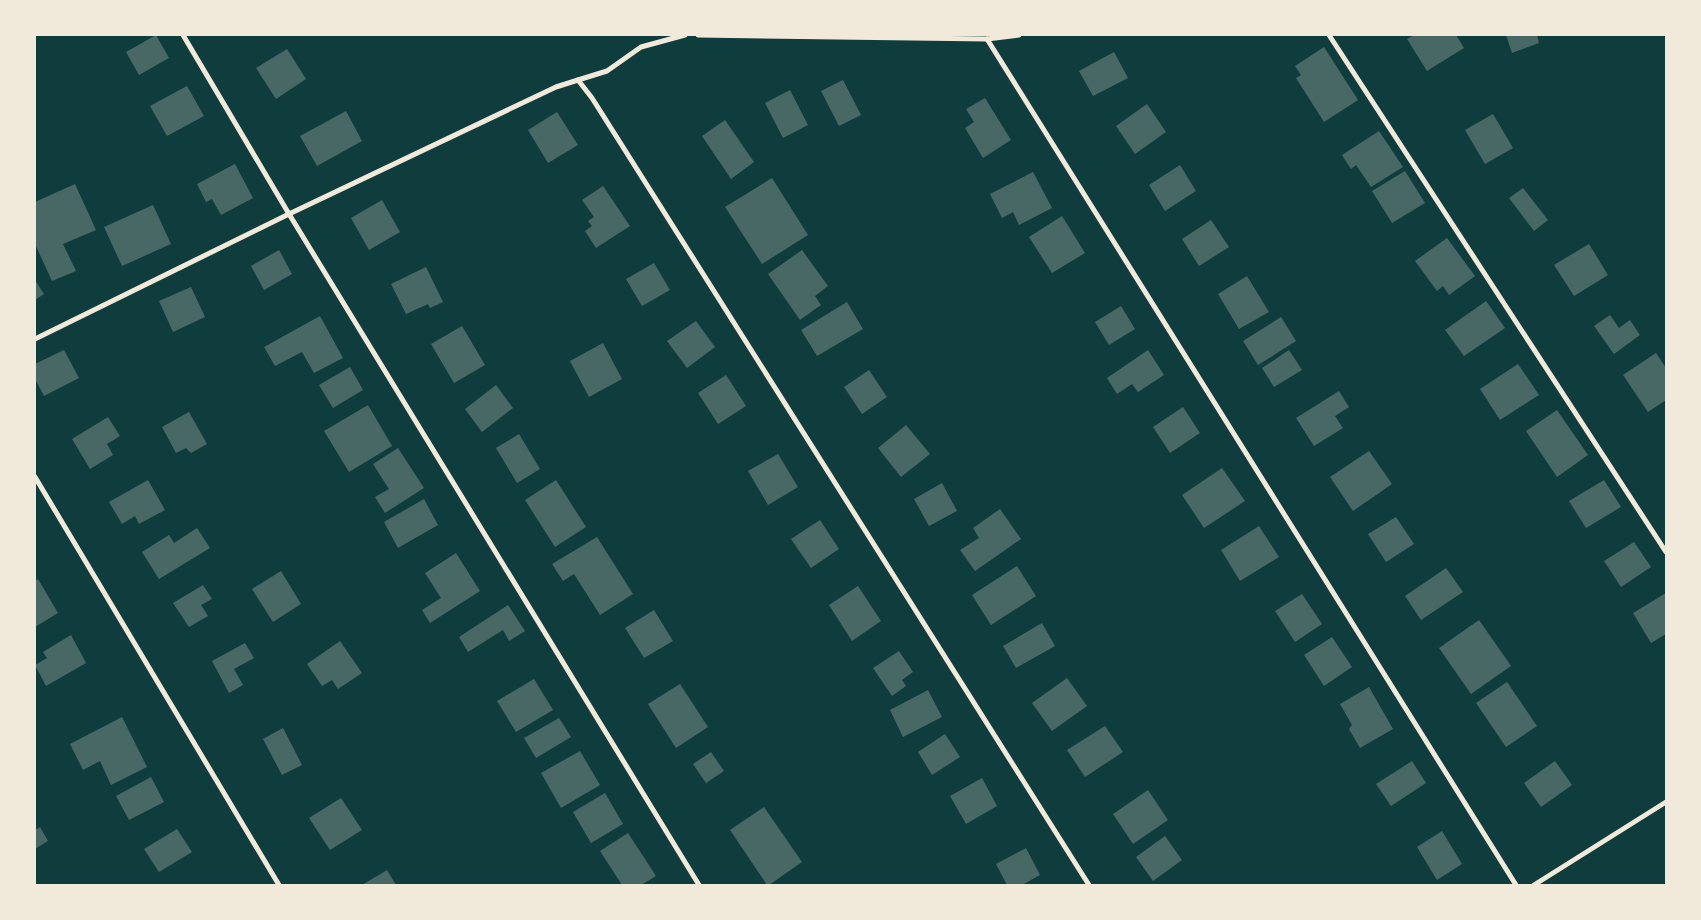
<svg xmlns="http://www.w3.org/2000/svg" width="1701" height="920" font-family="'Noto Sans',sans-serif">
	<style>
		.building { fill: #486865 }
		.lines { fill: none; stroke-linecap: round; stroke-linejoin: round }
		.minor { stroke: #f1e9da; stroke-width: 5 }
	</style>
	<rect width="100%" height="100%" fill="#0f3d3e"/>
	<!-- building -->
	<g class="building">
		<path d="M156,35L169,58L139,75L126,52Z"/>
		<path d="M1414,35H1456L1464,48L1427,71L1407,39Z"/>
		<path d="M1506,35H1537L1539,43L1512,53Z"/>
		<path d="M1324,47L1358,100L1324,122L1296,78L1301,75L1295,66Z"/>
		<path d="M287,49L306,79L276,99L256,68Z"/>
		<path d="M1114,52L1128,78L1093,96L1079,71Z"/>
		<path d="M843,80L861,115L839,126L821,91Z"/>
		<path d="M187,86L204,116L167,136L150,106Z"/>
		<path d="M790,90L808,125L783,138L765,103Z"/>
		<path d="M985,98L1011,140L983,158L965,128L974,122L966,109Z"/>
		<path d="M1147,104L1166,132L1135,154L1116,126Z"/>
		<path d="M346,111L362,141L317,166L300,136Z"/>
		<path d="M557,112L578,145L548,163L528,130Z"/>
		<path d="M1493,114L1513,148L1485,164L1465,130Z"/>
		<path d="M725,120L754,162L731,179L702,136Z"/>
		<path d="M1379,131L1403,167L1371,187L1356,165L1351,169L1342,155Z"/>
		<path d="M235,164L253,198L221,215L212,199L206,202L197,184Z"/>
		<path d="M1180,165L1196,191L1165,211L1149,185Z"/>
		<path d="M1405,171L1425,203L1392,223L1372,191Z"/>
		<path d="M1033,172L1052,208L1019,225L1013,212L1002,218L990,194Z"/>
		<path d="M772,178L808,235L762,264L725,207Z"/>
		<path d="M75,184L96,230L63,244L76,271L52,281L35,244V202Z"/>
		<path d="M603,186L630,226L596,248L585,231L592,226L588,221L594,217L582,200Z"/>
		<path d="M1523,188L1548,220L1534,231L1509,198Z"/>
		<path d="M382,200L400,232L369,250L351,218Z"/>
		<path d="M153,205L171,244L122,266L104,227Z"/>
		<path d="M1062,216L1085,253L1052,273L1029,237Z"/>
		<path d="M1211,220L1229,247L1199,266L1182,239Z"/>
		<path d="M1447,238L1475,276L1449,295L1443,286L1437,291L1415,261Z"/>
		<path d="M1589,244L1608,275L1574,296L1554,265Z"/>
		<path d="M279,250L292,274L264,290L251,266Z"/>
		<path d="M802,250L828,286L815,296L821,305L800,320L768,274Z"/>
		<path d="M654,263L670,290L642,306L626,279Z"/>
		<path d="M426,267L443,302L430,308L428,304L406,314L391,284Z"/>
		<path d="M1247,276L1269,312L1239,329L1218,294Z"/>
		<path d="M35,280L44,294L35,300Z"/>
		<path d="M191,287L205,317L173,332L159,301Z"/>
		<path d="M1486,301L1505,328L1464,356L1445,330Z"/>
		<path d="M847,302L863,329L817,356L801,330Z"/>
		<path d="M1121,306L1135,329L1109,345L1095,322Z"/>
		<path d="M1610,315L1619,328L1630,320L1640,335L1614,354L1594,326Z"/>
		<path d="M320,316L343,358L314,373L302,352L275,366L264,347Z"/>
		<path d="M1281,317L1296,341L1258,365L1243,341Z"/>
		<path d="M696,321L715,347L687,368L667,341Z"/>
		<path d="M462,326L485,365L454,383L431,344Z"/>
		<path d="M603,343L622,379L589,397L570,361Z"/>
		<path d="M64,350L79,378L44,396L35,379V364Z"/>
		<path d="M1148,350L1164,375L1138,392L1132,384L1117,394L1107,378Z"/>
		<path d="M1289,350L1302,370L1274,387L1262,368Z"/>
		<path d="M1656,353L1666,368V400L1648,412L1623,375Z"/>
		<path d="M1518,364L1539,395L1500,420L1480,389Z"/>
		<path d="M350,367L363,390L333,408L319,385Z"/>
		<path d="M869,370L887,397L862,414L844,387Z"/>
		<path d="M726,375L746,406L718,424L698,393Z"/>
		<path d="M496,385L513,408L482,432L465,409Z"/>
		<path d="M1339,391L1349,407L1335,416L1343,428L1314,446L1296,418Z"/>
		<path d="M368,405L392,446L349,472L324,431Z"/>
		<path d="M1183,407L1200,433L1170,453L1153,427Z"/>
		<path d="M1557,410L1588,455L1557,477L1526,431Z"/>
		<path d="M189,412L207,444L191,453L186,448L176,453L162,427Z"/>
		<path d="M108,417L120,436L107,444L113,455L90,469L72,439Z"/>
		<path d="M906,425L930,454L901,477L878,448Z"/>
		<path d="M519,434L540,469L517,483L496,448Z"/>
		<path d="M398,448L424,488L385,513L375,497L389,489L373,464Z"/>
		<path d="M1369,451L1392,484L1353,511L1330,477Z"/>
		<path d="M778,454L798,487L768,505L748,471Z"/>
		<path d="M1222,468L1245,501L1204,528L1182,495Z"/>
		<path d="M148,480L165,510L139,524L135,516L122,524L109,502Z"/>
		<path d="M556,480L586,527L555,547L525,500Z"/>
		<path d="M1604,480L1621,507L1586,528L1569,501Z"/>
		<path d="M942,483L957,511L929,526L914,499Z"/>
		<path d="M424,499L438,525L398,548L384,522Z"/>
		<path d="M1000,509L1021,539L975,571L960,550L979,538L973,528Z"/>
		<path d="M1396,517L1414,544L1386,562L1368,534Z"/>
		<path d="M820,520L839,549L811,568L791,539Z"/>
		<path d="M1259,526L1279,557L1240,581L1221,550Z"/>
		<path d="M197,528L210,548L159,579L142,552L169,535L174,543Z"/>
		<path d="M597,537L633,594L600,615L574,574L563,581L552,564Z"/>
		<path d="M1634,542L1651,567L1621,587L1604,561Z"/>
		<path d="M456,553L480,591L430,623L422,610L441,598L425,573Z"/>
		<path d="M1017,566L1036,596L991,625L972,595Z"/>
		<path d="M1446,568L1463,592L1421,620L1405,596Z"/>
		<path d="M281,571L301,604L273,622L252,589Z"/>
		<path d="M38,579L58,613L35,627V581Z"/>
		<path d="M203,585L212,599L201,605L208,616L189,627L173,603Z"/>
		<path d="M858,586L881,621L852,641L829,605Z"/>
		<path d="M1666,593V634L1651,643L1633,613Z"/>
		<path d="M1302,594L1322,624L1295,642L1275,611Z"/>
		<path d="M508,605L525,631L509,641L503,630L468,652L459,637Z"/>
		<path d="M654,610L673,641L644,658L625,628Z"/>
		<path d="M1479,620L1511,666L1471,694L1439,648Z"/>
		<path d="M1042,623L1055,646L1016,668L1003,646Z"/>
		<path d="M71,635L86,663L46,686L35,665L47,658L43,652Z"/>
		<path d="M1332,637L1352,667L1324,686L1304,655Z"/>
		<path d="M340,641L362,673L338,689L332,680L322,686L307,664Z"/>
		<path d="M245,643L254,658L234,669L243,685L229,693L212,661Z"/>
		<path d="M899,651L913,672L902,680L906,686L892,696L873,668Z"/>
		<path d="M1067,678L1087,706L1052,731L1032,703Z"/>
		<path d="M534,679L553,710L516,732L497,701Z"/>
		<path d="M1507,682L1537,726L1506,747L1476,703Z"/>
		<path d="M680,684L708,727L676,748L648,704Z"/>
		<path d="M1369,687L1393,729L1360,748L1349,729L1352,725L1340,704Z"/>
		<path d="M928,690L942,717L903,737L890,710Z"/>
		<path d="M122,717L147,767L111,785L100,761L83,770L70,744Z"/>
		<path d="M559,718L571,737L536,758L524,738Z"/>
		<path d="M1105,726L1123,752L1085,777L1067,750Z"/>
		<path d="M283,728L302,765L282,775L263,739Z"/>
		<path d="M945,734L960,757L932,775L918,752Z"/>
		<path d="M580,751L600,785L561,808L541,773Z"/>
		<path d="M711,752L724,771L706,783L693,764Z"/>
		<path d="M1412,761L1426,783L1391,806L1376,784Z"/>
		<path d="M1555,761L1572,785L1541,807L1524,783Z"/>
		<path d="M151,777L164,802L129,820L116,796Z"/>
		<path d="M982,778L997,806L966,824L950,796Z"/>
		<path d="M1148,790L1168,820L1133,844L1113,814Z"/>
		<path d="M605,793L623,824L591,843L573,812Z"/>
		<path d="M341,798L362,830L330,850L309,818Z"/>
		<path d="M764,807L802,862L769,885H767L730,830Z"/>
		<path d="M40,827L48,841L35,849V830Z"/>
		<path d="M177,829L192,852L159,872L144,849Z"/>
		<path d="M1442,831L1462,864L1437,880L1417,847Z"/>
		<path d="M628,833L656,876L641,885H622L600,851Z"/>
		<path d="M1165,836L1182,860L1153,881L1136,857Z"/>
		<path d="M1026,848L1040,875L1022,885H1007L996,864Z"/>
		<path d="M387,870L396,885H362Z"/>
	</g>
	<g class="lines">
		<!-- minor -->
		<g class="minor">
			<path d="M183,35L289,214L699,885"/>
			<path d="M698,35L987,39L1019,35"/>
			<path d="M1329,35L1666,552"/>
			<path d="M987,39L1516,885"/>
			<path d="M578,80L607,71L641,47L685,35"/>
			<path d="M35,339L289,214L556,87L578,80L592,98L1089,885"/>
			<path d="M35,477L279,885"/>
			<path d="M1534,885L1666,802"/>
		</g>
	</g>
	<!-- border -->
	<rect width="1701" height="920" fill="none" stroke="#f1e9da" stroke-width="72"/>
</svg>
